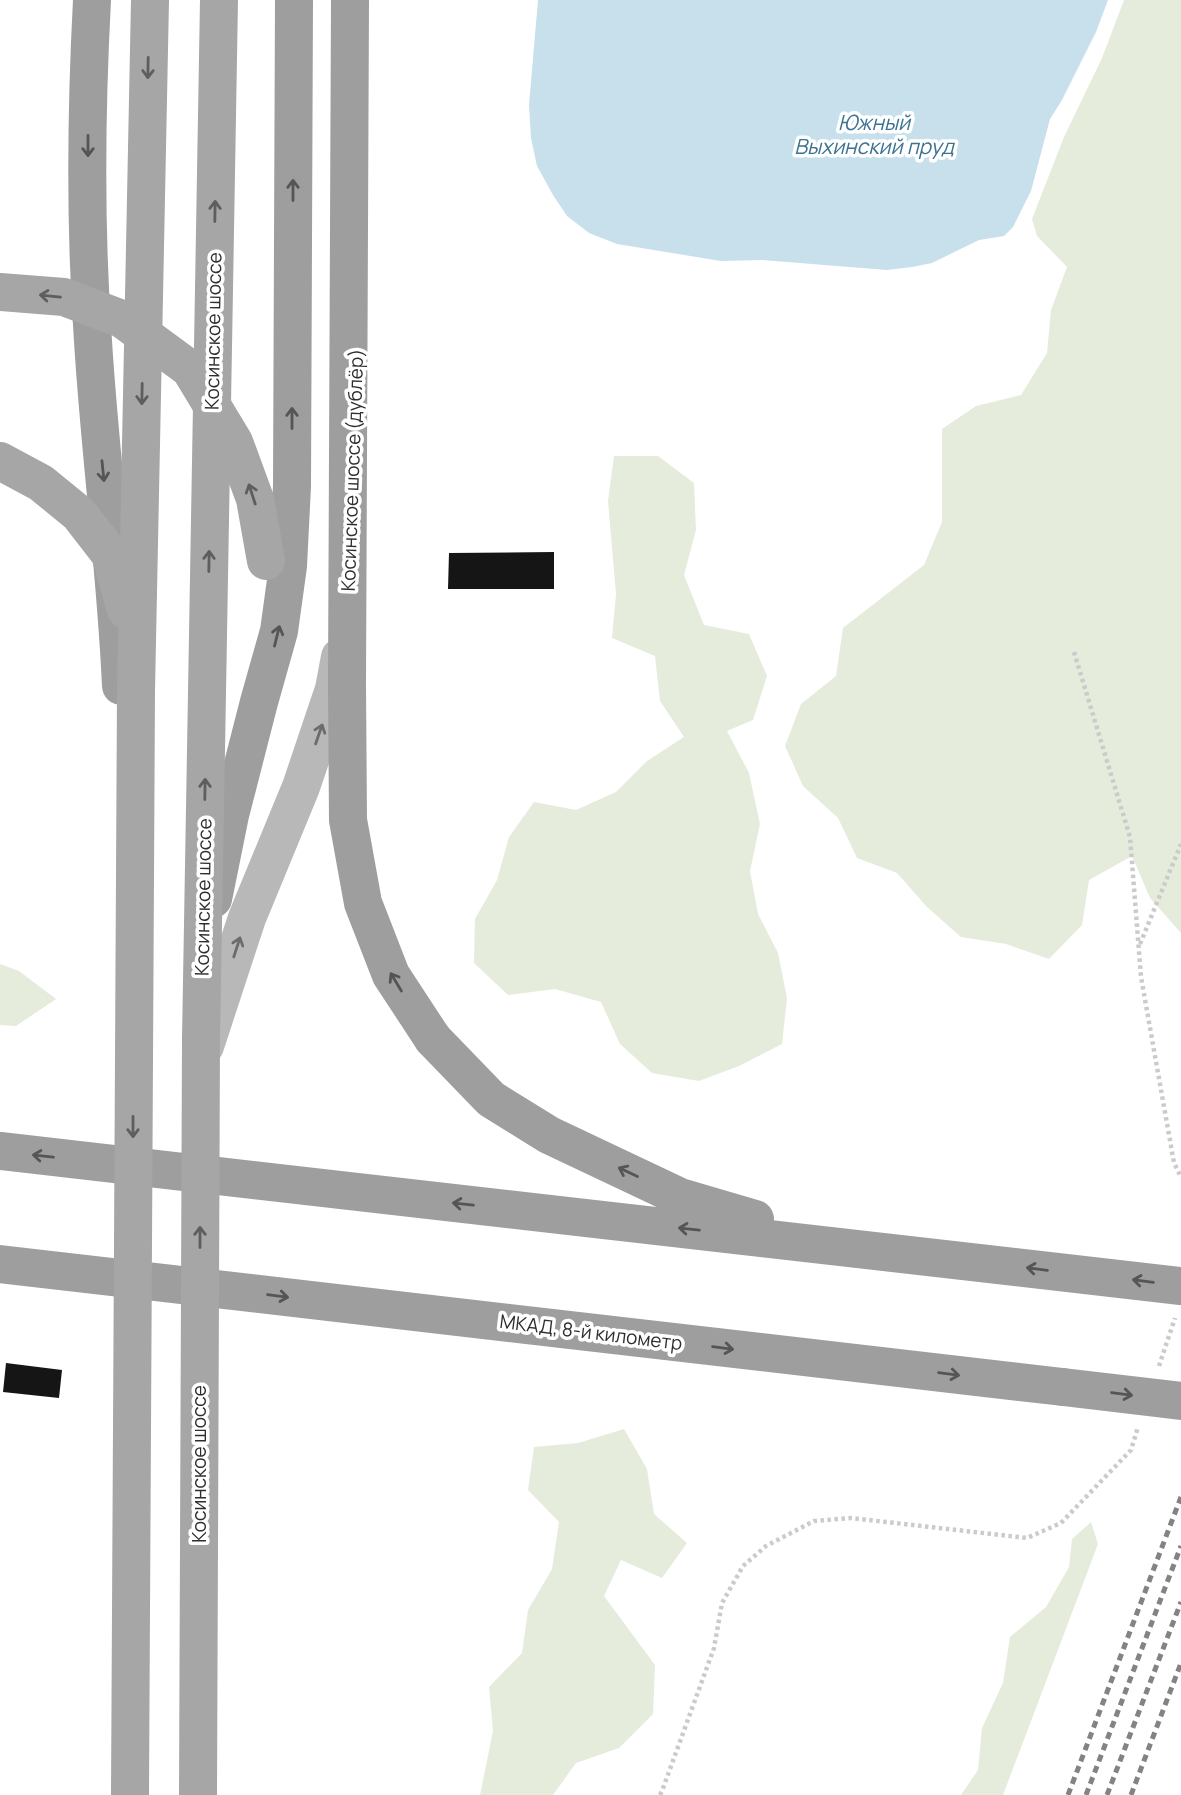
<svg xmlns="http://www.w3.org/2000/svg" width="1181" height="1795" font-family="Manrope,sans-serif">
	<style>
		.green { fill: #e5ecdc }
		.water { fill: #c8dfec }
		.building { fill: #151515 }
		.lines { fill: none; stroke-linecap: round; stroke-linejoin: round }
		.path { stroke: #cbcbcb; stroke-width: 4.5; stroke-dasharray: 3.5 3.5; stroke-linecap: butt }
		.secondary { stroke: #b8b8b8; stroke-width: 38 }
		.trunk { stroke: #9e9e9e; stroke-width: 38 }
		.rail { stroke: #838383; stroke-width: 5; stroke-dasharray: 7 5; stroke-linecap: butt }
		.primary-bridge { stroke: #a6a6a6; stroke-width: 38 }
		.trunk-bridge { stroke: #9e9e9e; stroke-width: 38 }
		.oneway { stroke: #5e5e5e }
		.oneway2 { stroke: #555 }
		.oneway3 { stroke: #6c6c6c }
		.labels { text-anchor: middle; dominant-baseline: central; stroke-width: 7; stroke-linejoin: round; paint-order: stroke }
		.street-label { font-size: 19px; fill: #2e2e2e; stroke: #fff }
		.water-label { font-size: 21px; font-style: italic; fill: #3c7390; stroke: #fff }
	</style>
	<rect width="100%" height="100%" fill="#fff"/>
	<!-- green -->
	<g class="green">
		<path d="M1124,0H1181V933L1150,898L1132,856L1089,880L1082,925L1049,959L1006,944L961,937L927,907L897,873L857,858L838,818L803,786L785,746L801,704L836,676L843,628L924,565L942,522V429L976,406L1021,395L1047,353L1051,310L1067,267L1037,236L1032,219L1064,137L1102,58Z"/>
		<path d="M614,456H658L694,483L696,530L684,575L704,625L749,634L767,676L753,720L727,731L749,773L760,824L750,871L758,914L778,953L787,998L782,1044L739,1066L699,1081L652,1073L620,1044L601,1002L555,989L508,995L474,963L475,919L497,880L509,837L534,802L576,810L616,792L647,761L684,737L660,701L655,656L612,638L616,594L608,501Z"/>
		<path d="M0,964L19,971L56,999L16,1026L0,1025Z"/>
		<path d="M624,1429L647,1469L654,1514L687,1543L662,1578L621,1560L604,1596L655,1665L653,1714L619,1748L576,1763L553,1795H480L493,1731L489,1687L522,1653L528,1610L552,1569L559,1522L528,1490L534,1447L578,1443Z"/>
		<path d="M1091,1522L1098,1544L1003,1795H961L978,1770L982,1728L1003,1683L1010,1637L1046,1607L1069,1567L1072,1539Z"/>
	</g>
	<!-- water -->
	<path class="water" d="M538,0H1108L1096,32L1062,100L1050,119L1031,191L1013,227L1004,236L979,240L932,263L912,267L887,270L762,260L721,261L617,244L589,233L567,216L553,195L537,166L531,138L529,105Z"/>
	<!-- building -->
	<g class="building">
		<path d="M554,552V589H448L449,553Z"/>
		<path d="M6,1363L62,1370L59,1398L3,1392Z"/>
	</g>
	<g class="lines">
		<!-- path -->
		<g class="path">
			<path d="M1074,652L1130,837L1141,977L1174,1163L1181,1177"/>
			<path d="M1140,944L1181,844"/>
			<path d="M1159,1366L1175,1318"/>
			<path d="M660,1795L662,1791L714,1648L722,1603L743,1566L766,1546L814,1521L851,1518L1027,1538L1061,1523L1131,1450L1138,1427"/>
		</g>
		<!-- secondary -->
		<path class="secondary" d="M205,1046L247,918L301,787L334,689L340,657"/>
		<!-- trunk -->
		<g class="trunk">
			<path d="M92,0C86,113 85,228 93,341C100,456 116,571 121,686"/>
			<path d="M213,899L230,815L259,702L279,631L288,566L292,486L294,0"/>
			<path d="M433,1039L491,1099L549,1135L680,1197L755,1219"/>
			<path d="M0,1151L1181,1286"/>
			<path d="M0,1264L1063,1387"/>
		</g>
		<!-- rail -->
		<g class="rail">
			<path d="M1068,1795L1181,1497"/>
			<path d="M1086,1795L1181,1546"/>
			<path d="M1107,1795L1181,1602"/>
			<path d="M1131,1795L1181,1663"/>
		</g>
		<!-- primary-bridge -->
		<g class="primary-bridge">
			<path d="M0,292L64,297L122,319L190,369L234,442L255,499L266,561"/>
			<path d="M0,461L41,483L79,514L110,554L126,610"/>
			<path d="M130,1795L136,691L150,0"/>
			<path d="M198,1795L201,1039L219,0"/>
		</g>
		<!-- trunk-bridge -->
		<g class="trunk-bridge">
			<path d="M350,0L347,684L348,820L363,903L391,975L433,1039"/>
			<path d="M1063,1387L1181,1401"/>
		</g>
	</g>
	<!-- one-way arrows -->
	<defs><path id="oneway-shaft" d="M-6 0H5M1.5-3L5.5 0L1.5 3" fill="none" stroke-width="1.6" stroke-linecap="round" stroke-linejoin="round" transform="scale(1.75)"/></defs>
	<g class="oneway">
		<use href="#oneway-shaft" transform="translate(148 68) rotate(91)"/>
		<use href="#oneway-shaft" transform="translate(215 211) rotate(-89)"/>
		<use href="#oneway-shaft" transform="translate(50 296) rotate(-174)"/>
		<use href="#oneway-shaft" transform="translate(142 394) rotate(91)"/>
		<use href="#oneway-shaft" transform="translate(252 494) rotate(-108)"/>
		<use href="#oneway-shaft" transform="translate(209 561) rotate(-89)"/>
		<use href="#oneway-shaft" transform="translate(205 789) rotate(-89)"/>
		<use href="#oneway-shaft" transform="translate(133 1127) rotate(90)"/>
		<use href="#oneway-shaft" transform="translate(200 1237) rotate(-90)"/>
	</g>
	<g class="oneway2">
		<use href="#oneway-shaft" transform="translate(88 146) rotate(90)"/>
		<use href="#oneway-shaft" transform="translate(293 190) rotate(-90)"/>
		<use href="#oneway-shaft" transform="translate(292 418) rotate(-90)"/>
		<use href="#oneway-shaft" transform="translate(103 471) rotate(84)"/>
		<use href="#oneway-shaft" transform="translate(277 636) rotate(-76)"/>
		<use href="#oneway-shaft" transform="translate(396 982) rotate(-121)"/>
		<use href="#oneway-shaft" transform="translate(43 1156) rotate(-174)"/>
		<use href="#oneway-shaft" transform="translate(628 1172) rotate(-155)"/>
		<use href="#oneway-shaft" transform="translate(463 1204) rotate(-174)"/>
		<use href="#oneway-shaft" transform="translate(689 1229) rotate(-174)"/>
		<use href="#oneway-shaft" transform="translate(1037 1269) rotate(-173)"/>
		<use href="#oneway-shaft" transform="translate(1143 1281) rotate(-173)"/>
		<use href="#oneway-shaft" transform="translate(278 1296) rotate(7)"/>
		<use href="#oneway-shaft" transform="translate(723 1348) rotate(7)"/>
		<use href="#oneway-shaft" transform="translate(949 1374) rotate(7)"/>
		<use href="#oneway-shaft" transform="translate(1122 1394) rotate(7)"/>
	</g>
	<g class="oneway3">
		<use href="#oneway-shaft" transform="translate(319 734) rotate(-71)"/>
		<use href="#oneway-shaft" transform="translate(237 947) rotate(-72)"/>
	</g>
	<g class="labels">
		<!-- street labels -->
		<g class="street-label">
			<text transform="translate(213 331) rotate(-89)">Косинское шоссе</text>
			<text transform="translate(352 470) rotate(-88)">Косинское шоссе (дублёр)</text>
			<text transform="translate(203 897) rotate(-89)">Косинское шоссе</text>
			<text transform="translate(591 1332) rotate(7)">МКАД, 8-й километр</text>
			<text transform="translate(199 1464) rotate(-90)">Косинское шоссе</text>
		</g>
		<!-- water labels -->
		<g class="water-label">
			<text x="874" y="122">Южный<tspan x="874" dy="24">Выхинский пруд</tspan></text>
		</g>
	</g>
</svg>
